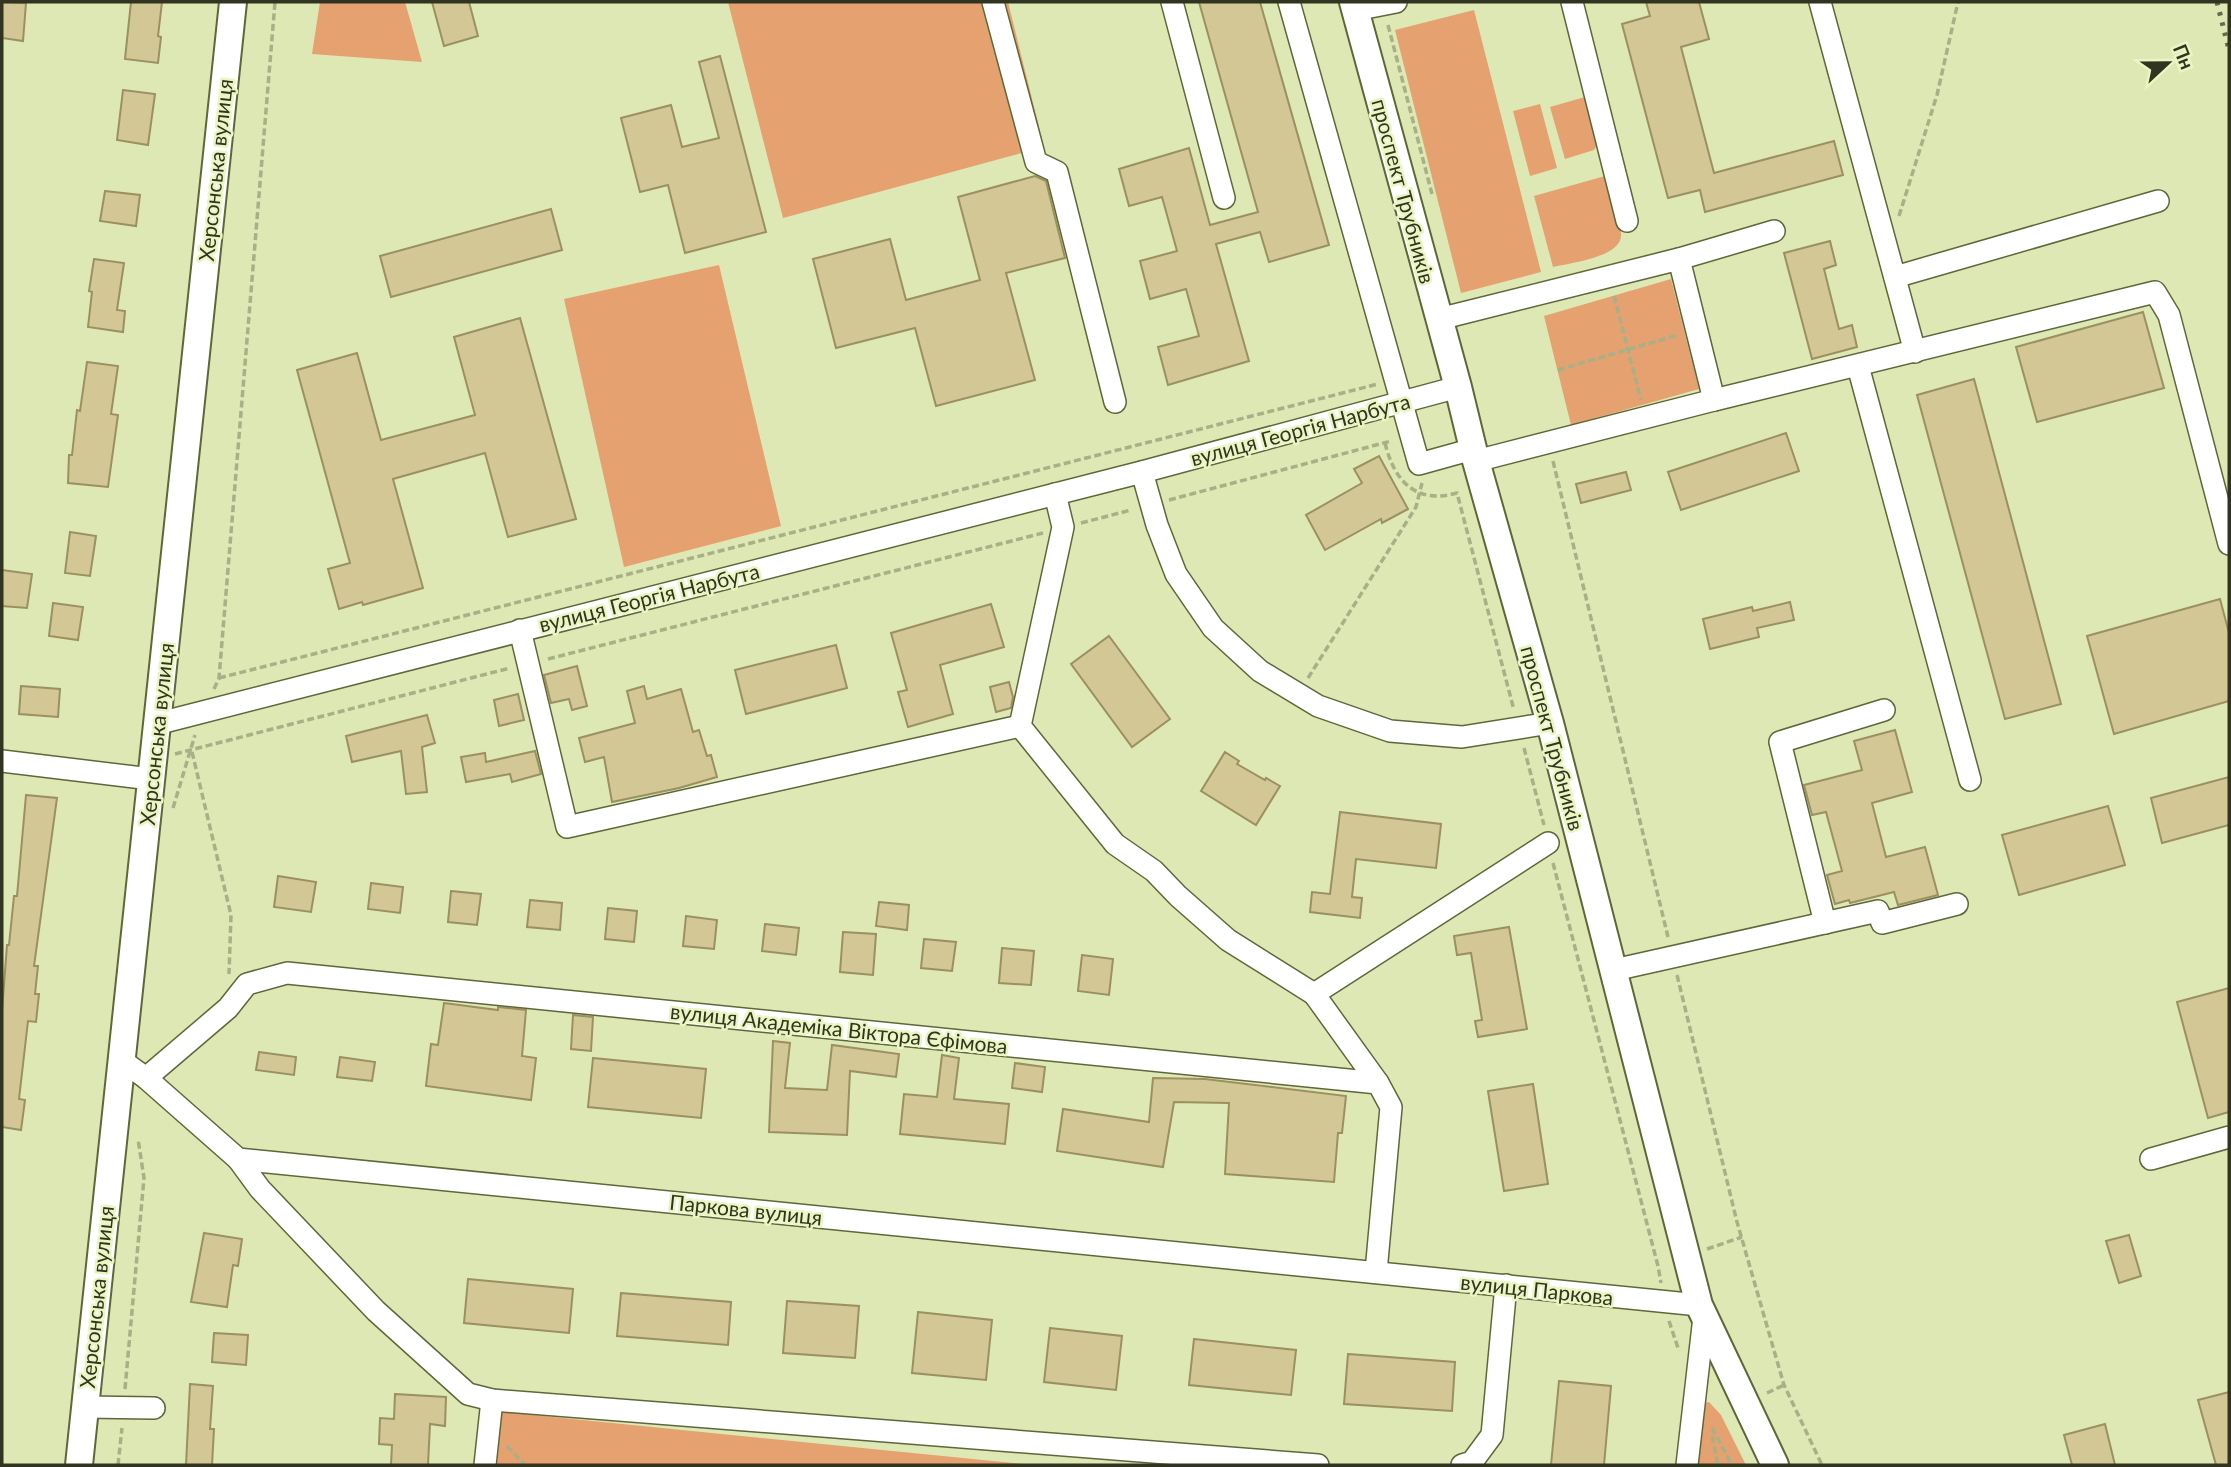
<svg xmlns="http://www.w3.org/2000/svg" width="2231" height="1467" font-family="Lato,sans-serif">
	<style>
		.green { fill: #e5a16f }
		.building { fill: #d2c795; stroke: #9b9060; stroke-width: 2 }
		.lines { fill: none; stroke-linecap: round; stroke-linejoin: round }
		.minor-casing { stroke: #5f6739; stroke-width: 24 }
		.major-casing { stroke: #5f6739; stroke-width: 30 }
		.path { stroke: #a7b087; stroke-width: 3.5; stroke-dasharray: 7 3.5; stroke-linecap: butt }
		.minor { stroke: #fff; stroke-width: 21 }
		.major { stroke: #fff; stroke-width: 26 }
		.rail { stroke: #63694c; stroke-width: 5; stroke-dasharray: 3.5 7; stroke-linecap: butt }
		.labels { text-anchor: middle; dominant-baseline: central; stroke-width: 5; stroke-linejoin: round; paint-order: stroke }
		.street-label { font-size: 21px; fill: #303420; stroke: #eaf5c2 }
	</style>
	<rect width="100%" height="100%" fill="#dde8b5"/>
	<!-- green -->
	<g class="green">
		<path d="M320,2H405L422,62L312,54Z"/>
		<path d="M728,2H1008L1044,147L783,218Z"/>
		<path d="M1474,10L1541,272L1461,293L1395,30Z"/>
		<path d="M1585,97L1597,145L1594,150L1565,159L1550,107Z"/>
		<path d="M1540,104L1557,168L1530,176L1513,111Z"/>
		<path d="M1605,176C1610,193 1620,217 1621,234C1623,257 1570,263 1553,267L1534,196Z"/>
		<path d="M719,265L781,526L624,567L564,299Z"/>
		<path d="M1671,279L1699,389L1571,425L1544,316Z"/>
		<path d="M1709,1402L1721,1415L1746,1465H1693L1702,1403Z"/>
		<path d="M502,1412L1033,1465H497Z"/>
	</g>
	<!-- building -->
	<g class="building">
		<path d="M2,2L26,3L23,41L2,38Z"/>
		<path d="M131,2H162L158,36L161,37L158,63L125,59Z"/>
		<path d="M432,2H469L478,36L444,46Z"/>
		<path d="M1199,2H1260L1329,245L1269,262L1260,232L1216,244L1249,361L1168,385L1158,347L1199,336L1186,289L1150,299L1140,261L1177,251L1162,197L1129,206L1119,169L1189,148L1210,225L1258,212Z"/>
		<path d="M1646,2H1699L1709,39L1681,47L1714,173L1834,141L1843,175L1705,212L1700,190L1668,198L1622,24L1650,16Z"/>
		<path d="M720,56L766,232L685,253L668,185L640,192L621,118L671,105L682,147L719,138L699,62Z"/>
		<path d="M123,90L155,94L148,145L117,140Z"/>
		<path d="M1035,176L1046,181L1065,258L1006,273L1035,380L936,406L915,328L836,348L813,259L890,239L906,300L980,280L958,197Z"/>
		<path d="M105,191L140,195L136,226L100,221Z"/>
		<path d="M551,209L562,250L391,297L380,256Z"/>
		<path d="M1830,241L1836,265L1824,269L1839,329L1852,325L1857,347L1812,359L1784,253Z"/>
		<path d="M94,259L124,263L117,310L125,311L123,332L88,327L92,292L89,291Z"/>
		<path d="M2143,312L2164,388L2037,422L2016,347Z"/>
		<path d="M520,318L576,519L508,537L485,453L393,479L423,588L363,605L362,602L339,609L328,569L350,563L297,370L357,353L381,440L475,415L454,337Z"/>
		<path d="M87,362L118,366L111,414L118,415L108,487L68,483L69,455H72L77,410L80,411Z"/>
		<path d="M1974,379L2061,704L2005,719L1917,395Z"/>
		<path d="M1786,433L1799,471L1681,510L1668,472Z"/>
		<path d="M1379,456L1408,509L1382,523L1381,519L1325,550L1306,515L1362,483L1354,469Z"/>
		<path d="M1626,472L1631,490L1581,503L1576,484Z"/>
		<path d="M70,532L96,536L90,576L65,573Z"/>
		<path d="M2,570L32,574L27,608L2,606Z"/>
		<path d="M2220,599L2229,633V701L2114,734L2087,636Z"/>
		<path d="M1790,602L1794,620L1757,628L1759,637L1710,649L1703,619L1752,607L1753,611Z"/>
		<path d="M53,603L83,607L78,640L49,636Z"/>
		<path d="M991,604L1004,647L940,665L953,714L908,727L898,692L907,690L891,633Z"/>
		<path d="M1109,636L1170,719L1132,747L1071,664Z"/>
		<path d="M836,645L847,688L746,714L735,670Z"/>
		<path d="M577,666L587,706L572,710L569,699L551,703L544,675Z"/>
		<path d="M1009,682L1013,697L1011,708L996,712L990,687Z"/>
		<path d="M21,686L60,689L58,717L19,714Z"/>
		<path d="M644,686L647,699L681,689L693,732L699,730L707,756L711,755L717,777L679,788L612,802L604,757L585,762L579,738L635,723L627,691Z"/>
		<path d="M518,694L524,720L499,726L494,700Z"/>
		<path d="M427,715L435,743L422,747L427,792L406,794L401,751L352,762L346,736Z"/>
		<path d="M1895,730L1912,792L1872,803L1886,857L1925,847L1938,895L1898,905L1894,892L1850,903L1849,900L1835,904L1827,875L1842,871L1826,812L1812,815L1804,785L1862,770L1854,741Z"/>
		<path d="M535,751L541,774L512,782L510,774L466,782L461,757L485,753L486,762Z"/>
		<path d="M1225,752L1239,761L1237,764L1265,780L1266,778L1280,786L1256,825L1201,791Z"/>
		<path d="M2229,777V825L2162,843L2151,798Z"/>
		<path d="M26,795L57,798L34,966H38L35,994H39L36,1022L28,1021L19,1099L25,1100L21,1130L2,1127V1011L7,945H9L14,896H17Z"/>
		<path d="M2108,806L2125,865L2019,895L2002,835Z"/>
		<path d="M1340,812L1441,824L1436,868L1356,859L1352,897L1362,898L1360,918L1310,912L1312,892L1330,894Z"/>
		<path d="M278,876L316,882L311,912L274,907Z"/>
		<path d="M371,883L403,887L400,913L368,909Z"/>
		<path d="M451,891L481,894L477,925L448,922Z"/>
		<path d="M530,900L562,903L560,930L527,927Z"/>
		<path d="M879,902L909,905L907,930L876,926Z"/>
		<path d="M608,908L637,911L634,942L605,939Z"/>
		<path d="M686,916L717,920L714,949L683,946Z"/>
		<path d="M765,924L799,928L796,955L762,951Z"/>
		<path d="M1509,927L1527,1029L1478,1037L1475,1021L1482,1020L1471,953L1457,955L1454,936Z"/>
		<path d="M843,932L876,934L873,975L840,972Z"/>
		<path d="M924,939L956,942L952,971L921,968Z"/>
		<path d="M1002,948L1034,951L1031,985L999,983Z"/>
		<path d="M1082,955L1113,959L1109,995L1078,991Z"/>
		<path d="M2229,988V1112L2208,1118L2177,1002Z"/>
		<path d="M444,1003L498,1010V1007L526,1010L522,1056L536,1058L531,1100L426,1086L431,1044L438,1045Z"/>
		<path d="M573,1015L593,1017L591,1051L571,1049Z"/>
		<path d="M773,1041L790,1043L785,1088L827,1090L832,1045L899,1054L896,1077L850,1071L847,1135L769,1132Z"/>
		<path d="M259,1052L296,1057L294,1075L256,1070Z"/>
		<path d="M942,1055L959,1058L954,1099L1009,1104L1005,1144L900,1134L904,1094L937,1097Z"/>
		<path d="M340,1057L375,1062L372,1081L337,1077Z"/>
		<path d="M593,1058L706,1069L701,1118L588,1107Z"/>
		<path d="M1015,1063L1045,1067L1042,1092L1012,1088Z"/>
		<path d="M1153,1078L1205,1079L1346,1096L1342,1133H1338L1334,1182L1225,1174L1229,1103L1174,1102L1163,1167L1057,1151L1063,1109L1149,1122Z"/>
		<path d="M1533,1084L1548,1184L1504,1191L1488,1091Z"/>
		<path d="M204,1233L242,1239L238,1266L233,1265L227,1307L191,1302Z"/>
		<path d="M2129,1235L2141,1276L2119,1283L2106,1241Z"/>
		<path d="M468,1279L573,1289L569,1333L464,1323Z"/>
		<path d="M621,1293L731,1302L728,1345L617,1336Z"/>
		<path d="M787,1301L859,1306L855,1358L783,1353Z"/>
		<path d="M918,1312L992,1320L986,1380L912,1373Z"/>
		<path d="M1050,1328L1122,1336L1116,1390L1044,1382Z"/>
		<path d="M214,1333L248,1335L246,1365L212,1362Z"/>
		<path d="M1194,1339L1296,1350L1291,1395L1189,1385Z"/>
		<path d="M1348,1354L1455,1362L1452,1411L1344,1404Z"/>
		<path d="M1559,1381L1611,1386L1604,1465H1551Z"/>
		<path d="M190,1384L213,1386L210,1429H214L212,1465H186Z"/>
		<path d="M2229,1392V1465H2216L2198,1400Z"/>
		<path d="M395,1394L446,1397L445,1426L430,1424L428,1465H391L392,1445L379,1444L380,1418L394,1419Z"/>
		<path d="M2105,1424L2115,1465H2072L2064,1435Z"/>
	</g>
	<g class="lines">
		<defs>
			<g id="minor">
				<path d="M993,2L1036,162L1057,172L1115,402"/>
				<path d="M1172,2L1224,198"/>
				<path d="M1289,2L1419,464L1473,449"/>
				<path d="M1572,2L1627,221"/>
				<path d="M1820,2L1915,352"/>
				<path d="M1355,10L1396,2"/>
				<path d="M1679,259L1774,231"/>
				<path d="M1895,277L2158,201"/>
				<path d="M1439,319L1679,259L1714,400L1476,461"/>
				<path d="M1858,366L1970,780"/>
				<path d="M1714,400L2155,292L2169,315L2229,544"/>
				<path d="M1142,472L1157,525L1176,574L1213,628L1260,671L1318,706L1390,731L1462,737L1550,723"/>
				<path d="M1055,494L1063,527L1020,726L1115,844L1154,871L1178,896L1228,940L1314,994L1378,1083"/>
				<path d="M520,630L567,827L1020,726"/>
				<path d="M156,724L1142,472L1458,387"/>
				<path d="M2,761L151,779"/>
				<path d="M1825,923L1780,742L1884,710"/>
				<path d="M1614,970L1878,911L1882,923L1957,904"/>
				<path d="M1314,994L1548,843"/>
				<path d="M121,1060L146,1078L238,1159L1699,1305"/>
				<path d="M146,1078L228,1008L247,984L287,973L1378,1083L1391,1107L1376,1272"/>
				<path d="M238,1159L260,1189L376,1311L468,1394L492,1400L1318,1465"/>
				<path d="M2151,1159L2229,1137"/>
				<path d="M85,1407L154,1408"/>
				<path d="M485,1465L492,1400"/>
				<path d="M1462,1465L1472,1462L1492,1435L1506,1285"/>
				<path d="M1687,1465L1704,1317"/>
			</g>
			<g id="major">
				<path d="M1353,2L1458,387L1476,461L1550,723L1699,1305L1775,1465"/>
				<path d="M79,1465L233,2"/>
			</g>
		</defs>
		<!-- minor casing -->
		<use href="#minor" class="minor-casing"/>
		<!-- major casing -->
		<use href="#major" class="major-casing"/>
		<!-- path -->
		<g class="path">
			<path d="M1388,25L1432,194"/>
			<path d="M1899,216L1937,95L1958,2"/>
			<path d="M1614,296L1641,400"/>
			<path d="M1558,370L1678,335"/>
			<path d="M1385,443C1394,480 1415,505 1457,493L1514,710"/>
			<path d="M1553,461L1668,937"/>
			<path d="M1169,500L1391,441"/>
			<path d="M1081,523L1131,510"/>
			<path d="M548,659L1043,533"/>
			<path d="M219,678L1378,384"/>
			<path d="M1308,678L1416,507L1422,483"/>
			<path d="M214,689L219,678L275,2"/>
			<path d="M1524,748L1544,825"/>
			<path d="M192,752L231,915L229,974"/>
			<path d="M175,754L510,668"/>
			<path d="M173,808L195,735"/>
			<path d="M1553,863L1658,1266L1661,1283"/>
			<path d="M1677,975L1737,1222L1784,1385L1822,1465"/>
			<path d="M1707,1249L1742,1237"/>
			<path d="M1669,1321L1679,1351"/>
			<path d="M125,1389L144,1178L138,1139"/>
			<path d="M1767,1393L1784,1385"/>
			<path d="M1712,1428L1732,1465"/>
			<path d="M1712,1436L1718,1465"/>
			<path d="M507,1446L525,1465"/>
			<path d="M118,1465L122,1428"/>
		</g>
		<!-- minor -->
		<use href="#minor" class="minor"/>
		<!-- major -->
		<use href="#major" class="major"/>
		<!-- rail -->
		<path class="rail" d="M2217,2L2229,50"/>
	</g>
	<g class="labels">
		<!-- street labels -->
		<g class="street-label">
			<text transform="translate(215 170) rotate(-84)">Херсонська вулиця</text>
			<text transform="translate(1404 191) rotate(75)">проспект Трубників</text>
			<text transform="translate(1300 429) rotate(-15)">вулиця Георгія Нарбута</text>
			<text transform="translate(649 597) rotate(-14)">вулиця Георгія Нарбута</text>
			<text transform="translate(156 734) rotate(-84)">Херсонська вулиця</text>
			<text transform="translate(1553 738) rotate(75)">проспект Трубників</text>
			<text transform="translate(839 1028) rotate(6)">вулиця Академіка Віктора Єфімова</text>
			<text transform="translate(746 1209) rotate(6)">Паркова вулиця</text>
			<text transform="translate(1537 1289) rotate(6)">вулиця Паркова</text>
			<text transform="translate(96 1297) rotate(-84)">Херсонська вулиця</text>
		</g>
	</g>
	<!-- border -->
	<rect width="2231" height="1467" fill="none" stroke="#303420" stroke-width="7"/>
	<!-- north arrow -->
	<g transform="translate(2168 63) rotate(68)" stroke="#eaf5c2" stroke-width="5" paint-order="stroke">
	<path d="M0-5L12 26L0 18L-12 26Z" fill="#303420"/>
	<text y="-10" font-size="19" font-weight="bold" text-anchor="middle" fill="#303420">Пн</text>
	</g>
</svg>
